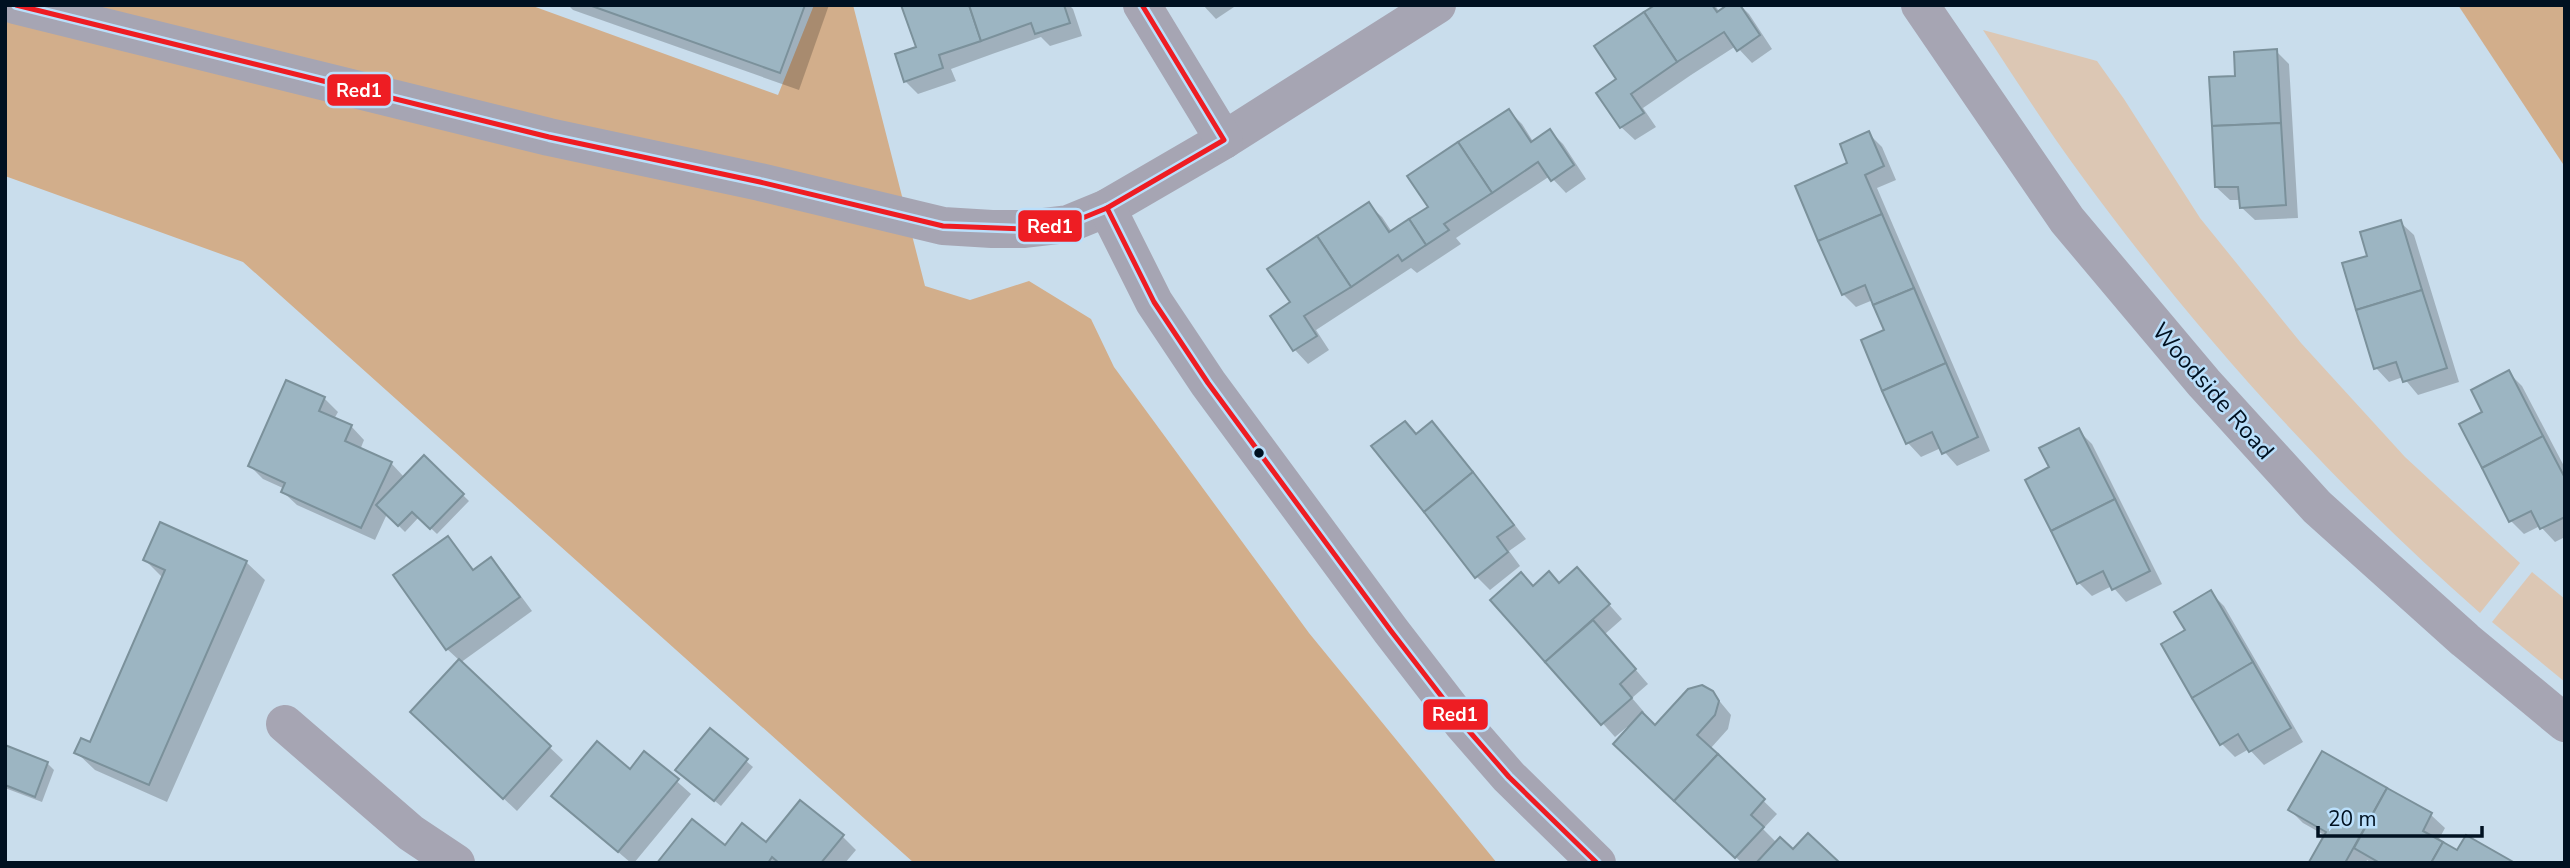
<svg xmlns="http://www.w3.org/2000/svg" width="2570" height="868" font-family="'Nunito Sans',sans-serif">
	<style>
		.green { fill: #dcc7b4 }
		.forest { fill: #d2ae8b }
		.shadow { fill: #0003 }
		.building { fill: #9cb5c2; stroke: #7b919b; stroke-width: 2 }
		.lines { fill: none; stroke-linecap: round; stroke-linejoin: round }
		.minor { stroke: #a6a5b3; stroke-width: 38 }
		.bus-1-casing { stroke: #badffb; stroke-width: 10 }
		.bus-1 { stroke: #ee1d23; stroke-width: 5 }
		.bus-dot { fill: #001121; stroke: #badffb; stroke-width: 2.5 }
		.labels { text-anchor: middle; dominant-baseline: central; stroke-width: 5; stroke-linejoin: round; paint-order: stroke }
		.street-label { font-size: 24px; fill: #001121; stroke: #badffb }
		.line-badge { stroke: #badffb; stroke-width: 2.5 }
		.badge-label { font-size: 19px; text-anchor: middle; font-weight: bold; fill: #fff }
	</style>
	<rect width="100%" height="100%" fill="#c9ddec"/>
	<!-- green -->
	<g class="green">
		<path d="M1983,30L2097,61L2124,99L2200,218L2301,343L2405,457L2520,563L2480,613C2331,482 2198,335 2081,175C2046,128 2015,78 1983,30Z"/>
		<path d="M2532,572L2565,599V682L2492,622Z"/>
	</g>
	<!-- forest -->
	<g class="forest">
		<path d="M5,5H530L778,95L814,5H853L925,286L970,300L1029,281L1091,319L1114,367L1309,633L1497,863H914L243,262L5,176Z"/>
		<path d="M2458,5H2565V167Z"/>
	</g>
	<!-- shadow -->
	<g class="shadow">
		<path d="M568,5H829L799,90L573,10Z"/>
		<path d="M903,5H1069L1073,9L1082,36L1050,46L1041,37L995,53L951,69L956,81L918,94L905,81L918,48Z"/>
		<path d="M1203,5H1237L1216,19Z"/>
		<path d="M1658,5H1715L1720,13L1740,5L1749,14L1772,49L1752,63L1736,46L1691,75L1643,108L1656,127L1635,140L1621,127L1618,80Z"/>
		<path d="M2276,51L2289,64L2298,218L2255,220L2241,207V200H2230L2216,187L2237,77Z"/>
		<path d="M1509,111L1522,124L1534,143L1550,131L1563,144L1586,179L1566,193L1550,176L1456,238L1461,244L1417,273L1411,268L1316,330L1329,350L1308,364L1295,350L1272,316L1292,303L1368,204L1382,217L1392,232L1430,207Z"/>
		<path d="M1869,134L1882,147L1896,180L1877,188L1990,451L1957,466L1941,448L1921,457L1908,443L1863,341L1886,331L1873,300L1856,307L1843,294L1850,164Z"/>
		<path d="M2400,222L2414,235L2459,382L2418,395L2403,377L2389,382L2376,368L2369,257Z"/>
		<path d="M2508,372L2522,386L2565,468V537L2555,542L2540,526L2524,534L2511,521L2484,413Z"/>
		<path d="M324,398L338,412L334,419L351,426L364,440L360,450L391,463L404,477L424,457L469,501L437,534L419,517L405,532L387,514L375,540L297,505L283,492L285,489L263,479L250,466Z"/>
		<path d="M1432,423L1445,437L1526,539L1509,551L1520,566L1490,590L1476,576L1417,436Z"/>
		<path d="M2079,431L2092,444L2162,584L2126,602L2112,586L2092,596L2079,583L2052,468Z"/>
		<path d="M448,538L475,571L491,559L504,573L532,611L460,663L563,760L517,811L426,725L460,661L447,649Z"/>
		<path d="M145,560L246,562L265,580L167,802L95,770L76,752L90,744L163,578Z"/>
		<path d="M1590,583L1622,619L1605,634L1648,684L1632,698L1644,712L1642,714L1655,727L1712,692L1731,715L1728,729L1710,749L1777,814L1763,829L1777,843L1793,852L1837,863H1742L1629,757V729L1627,727L1615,737L1492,600L1533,587Z"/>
		<path d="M2211,593L2224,606L2303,742L2264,765L2249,749L2235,757L2222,744L2188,631Z"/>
		<path d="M5,747L47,763L54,770L42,802L5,788Z"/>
		<path d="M645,753L691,794L634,863H631L553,796L630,771Z"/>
		<path d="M2323,754L2431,815L2445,828L2438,841L2458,853L2513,863H2372L2367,860L2366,863H2312L2311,861L2326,836L2303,823L2290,810Z"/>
		<path d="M746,761L753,767L721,806L684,776Z"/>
		<path d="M842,836L856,850L845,863H659L766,844Z"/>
	</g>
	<!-- building -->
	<g class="building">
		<path d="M589,5H805L780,73Z"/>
		<path d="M901,5H969L981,41L939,55L943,68L904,82L895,54L916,47Z"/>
		<path d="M969,5H1064L1070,23L1035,34L1031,23L981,41Z"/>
		<path d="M1655,5H1712L1717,12L1727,5H1740L1760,35L1737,51L1724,32L1677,62L1644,12Z"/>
		<path d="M1644,12L1677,62L1631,94L1644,113L1620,128L1596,93L1616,79L1594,46Z"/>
		<path d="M2277,49L2281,123L2212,126L2209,77L2235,76L2234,52Z"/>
		<path d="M1509,109L1531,142L1550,129L1574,165L1551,181L1538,162L1492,193L1458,142Z"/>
		<path d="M2281,123L2286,205L2240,208L2238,187H2215L2212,126Z"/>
		<path d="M1869,131L1884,166L1865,175L1882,214L1818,241L1795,186L1847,163L1840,144Z"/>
		<path d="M1458,142L1492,193L1444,224L1449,230L1426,245L1409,219L1428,207L1407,176Z"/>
		<path d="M1369,202L1389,232L1409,219L1426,245L1402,261L1398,255L1351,287L1317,236Z"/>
		<path d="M1882,214L1914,288L1873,305L1865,285L1842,295L1818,241Z"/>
		<path d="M2401,220L2422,290L2356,310L2342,263L2367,256L2360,232Z"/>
		<path d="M1317,236L1351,287L1304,316L1317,336L1293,351L1270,316L1290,302L1267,269Z"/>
		<path d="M1914,288L1946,363L1882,391L1861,340L1884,330L1873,305Z"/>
		<path d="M2422,290L2447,368L2403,382L2396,362L2374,369L2356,310Z"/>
		<path d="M1946,363L1978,437L1942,454L1932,432L1906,444L1882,391Z"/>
		<path d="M2509,370L2543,436L2482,468L2459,424L2482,412L2471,390Z"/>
		<path d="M286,380L325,397L319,411L352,425L345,441L392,462L361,528L281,492L285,483L248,466Z"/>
		<path d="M1405,421L1416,434L1432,421L1473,472L1424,512L1371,446Z"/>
		<path d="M2079,428L2115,499L2051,531L2025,480L2049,467L2039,448Z"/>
		<path d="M2543,436L2565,478V517L2540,529L2531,511L2509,522L2482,468Z"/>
		<path d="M424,455L464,494L430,529L412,512L398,526L376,505Z"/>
		<path d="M1473,472L1514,525L1497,537L1508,552L1475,578L1424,512Z"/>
		<path d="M2115,499L2150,571L2112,590L2103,571L2077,584L2051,531Z"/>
		<path d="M160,522L247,561L149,785L74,753L81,738L90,742L165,570L143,560Z"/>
		<path d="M448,536L473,570L491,557L520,597L446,650L393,575Z"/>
		<path d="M1577,567L1610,604L1545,662L1490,600L1521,572L1533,586L1549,571L1559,583Z"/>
		<path d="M2211,590L2253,662L2192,698L2161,644L2185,630L2174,612Z"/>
		<path d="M1593,620L1636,669L1620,684L1632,698L1601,725L1545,662Z"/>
		<path d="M459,659L551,746L503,799L410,712Z"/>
		<path d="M2253,662L2291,728L2249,752L2238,734L2220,745L2192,698Z"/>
		<path d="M1702,685L1713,691L1719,701L1715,715L1697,735L1718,754L1674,801L1613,744L1642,712L1655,725L1688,689Z"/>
		<path d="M710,728L748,759L714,801L675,770Z"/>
		<path d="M597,741L630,769L644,751L679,779L618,852L551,796Z"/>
		<path d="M5,745L48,762L35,797L5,785Z"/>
		<path d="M2322,751L2387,788L2345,863L2309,862L2326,832L2288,810Z"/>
		<path d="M1718,754L1765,799L1751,815L1764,827L1735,858L1674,801Z"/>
		<path d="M2387,788L2432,813L2423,831L2443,842L2431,863H2380L2354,848Z"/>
		<path d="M800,800L844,835L821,863H779L772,857L768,863H657L692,819L725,845L742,823L766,842Z"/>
		<path d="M1808,833L1840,863H1756L1780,837L1793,849Z"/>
		<path d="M2466,835L2515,863H2431L2443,842L2457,850Z"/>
	</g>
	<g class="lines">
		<!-- minor -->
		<g class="minor">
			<path d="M15,5L549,137L760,182L943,226L992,229H1025L1068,224L1107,208L1224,140L1437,5"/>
			<path d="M1142,5L1224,140"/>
			<path d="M1920,5L2067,220L2204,383L2317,507L2465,640L2565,723"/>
			<path d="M1107,208L1154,302L1208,383L1391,631L1462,723L1509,777L1597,863"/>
			<path d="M285,724L411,833L456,863"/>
		</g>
		<defs>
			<g id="bus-1">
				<path d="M16,5L549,137L760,182L943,226L1025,229L1068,224L1107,208L1224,140L1142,5"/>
				<path d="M1107,208L1154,302L1208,383L1391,631L1462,723L1509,777L1597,863"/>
			</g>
		</defs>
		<!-- bus-1 casing -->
		<use href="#bus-1" class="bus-1-casing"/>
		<!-- bus-1 -->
		<use href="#bus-1" class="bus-1"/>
	</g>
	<!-- markers -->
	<circle class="bus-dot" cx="1259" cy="453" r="6"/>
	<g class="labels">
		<!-- street labels -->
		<g class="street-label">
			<text transform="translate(2213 391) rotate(49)">Woodside Road</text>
		</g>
	</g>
	<g class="line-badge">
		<rect x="326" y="73" width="66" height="34" rx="7" fill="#ee1d23"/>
		<rect x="1017" y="209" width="66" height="34" rx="7" fill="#ee1d23"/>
		<rect x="1422" y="698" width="67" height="33" rx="7" fill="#ee1d23"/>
	</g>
	<g class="badge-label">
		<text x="359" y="97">Red1</text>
		<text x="1050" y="233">Red1</text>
		<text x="1455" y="721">Red1</text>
	</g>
	<!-- border -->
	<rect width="2570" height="868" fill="none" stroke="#001121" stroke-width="14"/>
	<!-- scale -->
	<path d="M2318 826v10h164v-10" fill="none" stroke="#001121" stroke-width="3.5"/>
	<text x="2328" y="826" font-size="21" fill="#001121" stroke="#badffb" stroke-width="5" paint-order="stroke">20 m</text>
</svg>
